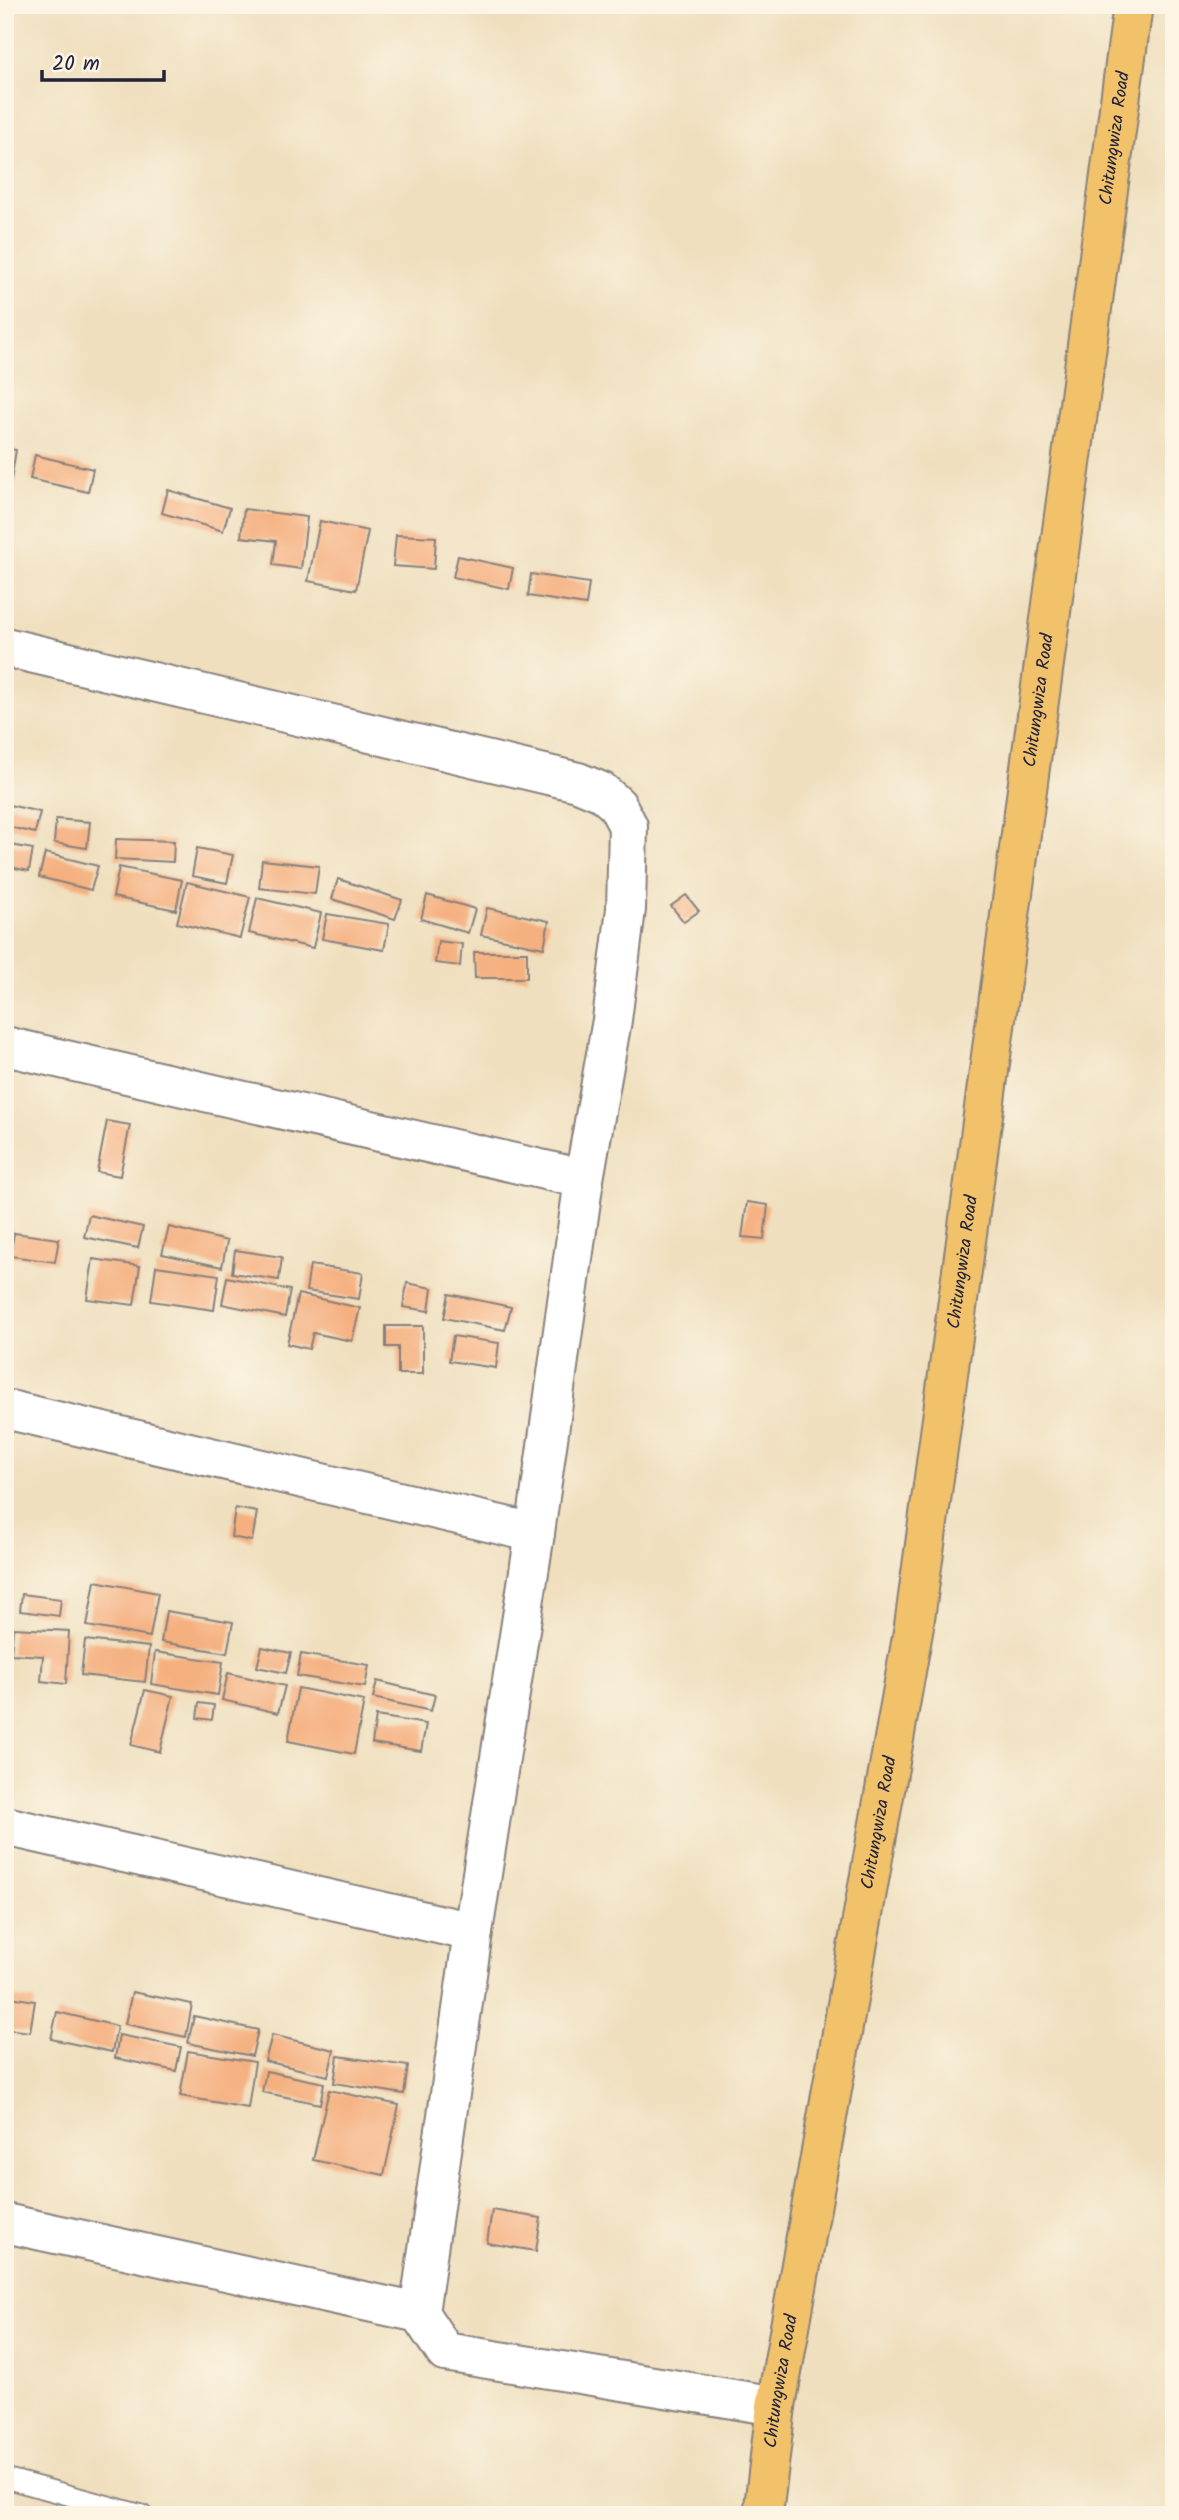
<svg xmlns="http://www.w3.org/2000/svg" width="1179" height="2520" font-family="Kalam,sans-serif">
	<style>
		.building { fill: #f5b080 }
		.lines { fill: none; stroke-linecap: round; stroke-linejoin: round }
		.service-casing { stroke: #88807c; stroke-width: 23 }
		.minor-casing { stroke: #88807c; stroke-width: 42 }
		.primary-casing { stroke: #88807c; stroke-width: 42 }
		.service { stroke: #fff; stroke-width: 19 }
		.minor { stroke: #fff; stroke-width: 38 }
		.primary { stroke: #f2c26a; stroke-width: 38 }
		.labels { text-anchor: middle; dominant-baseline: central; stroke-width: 5; stroke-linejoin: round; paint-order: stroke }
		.street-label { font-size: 18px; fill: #22223b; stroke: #fcf5e5 }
	</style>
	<rect width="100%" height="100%" fill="#fcf5e5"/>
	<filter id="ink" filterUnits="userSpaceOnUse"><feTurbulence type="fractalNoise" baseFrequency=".0143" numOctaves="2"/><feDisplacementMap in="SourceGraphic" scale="14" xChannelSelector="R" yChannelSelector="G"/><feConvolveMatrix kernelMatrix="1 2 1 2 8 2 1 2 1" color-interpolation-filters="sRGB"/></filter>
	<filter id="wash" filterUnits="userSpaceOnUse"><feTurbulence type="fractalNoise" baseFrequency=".00686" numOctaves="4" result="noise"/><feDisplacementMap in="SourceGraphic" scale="28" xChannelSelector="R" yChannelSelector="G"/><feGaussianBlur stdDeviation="1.57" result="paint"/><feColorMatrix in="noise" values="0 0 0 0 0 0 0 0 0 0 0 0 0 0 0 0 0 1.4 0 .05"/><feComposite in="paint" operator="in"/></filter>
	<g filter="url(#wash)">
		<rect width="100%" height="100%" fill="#efdfbe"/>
		<g id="blocks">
			<!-- building -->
			<g class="building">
				<path d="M5,448L16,450L7,504H5Z"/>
				<path d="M35,455L93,469L88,492L30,479Z"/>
				<path d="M168,490L230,508L223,531L162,513Z"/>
				<path d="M244,509L307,517L301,569L273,565L276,541L241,537Z"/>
				<path d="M320,521L368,531L356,590L308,581Z"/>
				<path d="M396,535L436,537L434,569L393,566Z"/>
				<path d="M458,556L513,568L509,589L453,577Z"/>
				<path d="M531,574L589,583L586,605L528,596Z"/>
				<path d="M5,804L40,812L35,833L5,826Z"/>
				<path d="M56,819L90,822L87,848L54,843Z"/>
				<path d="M116,839L174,841L173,862L115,859Z"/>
				<path d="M5,844L33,849L29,871L5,866Z"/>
				<path d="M197,848L233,855L227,883L192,876Z"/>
				<path d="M45,853L98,866L91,890L39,877Z"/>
				<path d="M262,860L319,866L315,894L259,888Z"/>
				<path d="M119,867L182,880L176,910L113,897Z"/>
				<path d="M338,879L402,900L395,919L332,899Z"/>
				<path d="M187,882L250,897L240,938L177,923Z"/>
				<path d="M427,895L475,909L468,933L421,919Z"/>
				<path d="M686,895L699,911L684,922L671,906Z"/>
				<path d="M257,898L321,913L313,948L249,933Z"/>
				<path d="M487,908L549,921L544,948L481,935Z"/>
				<path d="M327,914L389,924L384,950L322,939Z"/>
				<path d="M438,941L462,944L460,966L435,963Z"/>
				<path d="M474,952H527V978H475Z"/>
				<path d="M107,1121L130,1125L120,1176L97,1172Z"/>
				<path d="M747,1202L768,1205L764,1239L742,1237Z"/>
				<path d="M89,1215L143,1227L138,1248L84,1237Z"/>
				<path d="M169,1227L227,1241L222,1267L162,1254Z"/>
				<path d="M14,1233L59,1239L55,1262L10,1256Z"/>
				<path d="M235,1250L282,1257L279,1280L232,1273Z"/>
				<path d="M93,1259L140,1266L134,1305L87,1299Z"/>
				<path d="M310,1265L363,1273L359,1299L306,1291Z"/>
				<path d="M156,1266L219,1275L214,1310L151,1301Z"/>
				<path d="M227,1277L290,1290L285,1317L222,1304Z"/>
				<path d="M407,1283L432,1288L429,1311L403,1307Z"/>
				<path d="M298,1294L360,1308L352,1341L313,1333L309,1349L287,1344Z"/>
				<path d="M449,1294L511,1307L505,1330L444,1318Z"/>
				<path d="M386,1326H423V1374H398V1347H386Z"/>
				<path d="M453,1336L499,1343L496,1368L449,1361Z"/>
				<path d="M235,1508L257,1512L252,1541L231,1537Z"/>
				<path d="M95,1581L158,1593L150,1637L87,1626Z"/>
				<path d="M22,1594L61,1599L59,1616L20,1611Z"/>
				<path d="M166,1611L233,1622L227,1653L161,1642Z"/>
				<path d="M13,1628L69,1631L66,1684L41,1681L43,1656L11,1654Z"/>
				<path d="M85,1640L149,1647L145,1682L81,1675Z"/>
				<path d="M262,1647L291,1653L286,1673L257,1667Z"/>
				<path d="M155,1652L223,1662L218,1695L151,1684Z"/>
				<path d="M301,1654L369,1665L365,1687L297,1676Z"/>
				<path d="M228,1673L285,1686L278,1713L222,1700Z"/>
				<path d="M377,1681L435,1695L431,1711L373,1698Z"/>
				<path d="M298,1688L364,1701L354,1754L288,1741Z"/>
				<path d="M145,1690L173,1696L160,1752L131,1745Z"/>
				<path d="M199,1703L214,1705L212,1720L197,1718Z"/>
				<path d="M376,1716L426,1724L421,1751L372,1743Z"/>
				<path d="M132,1992L192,2004L186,2037L125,2024Z"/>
				<path d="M5,1996L35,2001L30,2032L5,2029Z"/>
				<path d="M57,2012L117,2026L112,2052L51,2039Z"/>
				<path d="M194,2016L258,2030L252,2056L188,2043Z"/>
				<path d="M119,2035L181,2047L176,2071L115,2058Z"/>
				<path d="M272,2035L334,2050L328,2076L265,2061Z"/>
				<path d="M188,2051L255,2062L248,2108L180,2096Z"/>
				<path d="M338,2056L408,2066L404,2094L334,2083Z"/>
				<path d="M266,2071L324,2083L320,2104L262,2092Z"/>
				<path d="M329,2090L399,2105L384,2175L313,2160Z"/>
				<path d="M492,2210L541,2218L536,2251L487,2243Z"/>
			</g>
		</g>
	</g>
	<g filter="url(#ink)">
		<use href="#blocks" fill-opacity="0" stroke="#88807c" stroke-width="2"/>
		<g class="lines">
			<defs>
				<path id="service" d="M5,2478L142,2515"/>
				<g id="minor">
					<path d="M5,647L578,782L602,792L617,805L628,826L626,909L612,1020L584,1179L535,1533L473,1932L419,2313"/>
					<path d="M5,1046L584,1179"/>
					<path d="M5,1409L535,1533"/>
					<path d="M5,1826L473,1932"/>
					<path d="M5,2223L419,2313L445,2352L776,2406"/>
				</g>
				<g id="primary">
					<path id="s1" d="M763,2515L776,2406L914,1626L1133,5"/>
				</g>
			</defs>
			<!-- service casing -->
			<use href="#service" class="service-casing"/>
			<!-- minor casing -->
			<use href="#minor" class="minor-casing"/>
			<!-- primary casing -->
			<use href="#primary" class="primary-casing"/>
			<!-- service -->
			<use href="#service" class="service"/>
			<!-- minor -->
			<use href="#minor" class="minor"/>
			<!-- primary -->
			<use href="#primary" class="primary"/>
		</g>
	</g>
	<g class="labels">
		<!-- street labels -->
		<g class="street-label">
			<text stroke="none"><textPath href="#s1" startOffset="2403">Chitungwiza Road</textPath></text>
			<text stroke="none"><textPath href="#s1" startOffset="1836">Chitungwiza Road</textPath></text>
			<text stroke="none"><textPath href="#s1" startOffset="1269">Chitungwiza Road</textPath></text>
			<text stroke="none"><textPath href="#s1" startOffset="702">Chitungwiza Road</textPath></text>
			<text stroke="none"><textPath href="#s1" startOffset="135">Chitungwiza Road</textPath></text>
		</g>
	</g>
	<!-- margin -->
	<rect width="1179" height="2520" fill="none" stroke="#fcf5e5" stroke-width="28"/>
	<!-- scale -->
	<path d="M42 70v10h122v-10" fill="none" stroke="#22223b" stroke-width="3.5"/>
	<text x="52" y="70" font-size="21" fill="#22223b" stroke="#fcf5e5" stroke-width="5" paint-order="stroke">20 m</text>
</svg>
